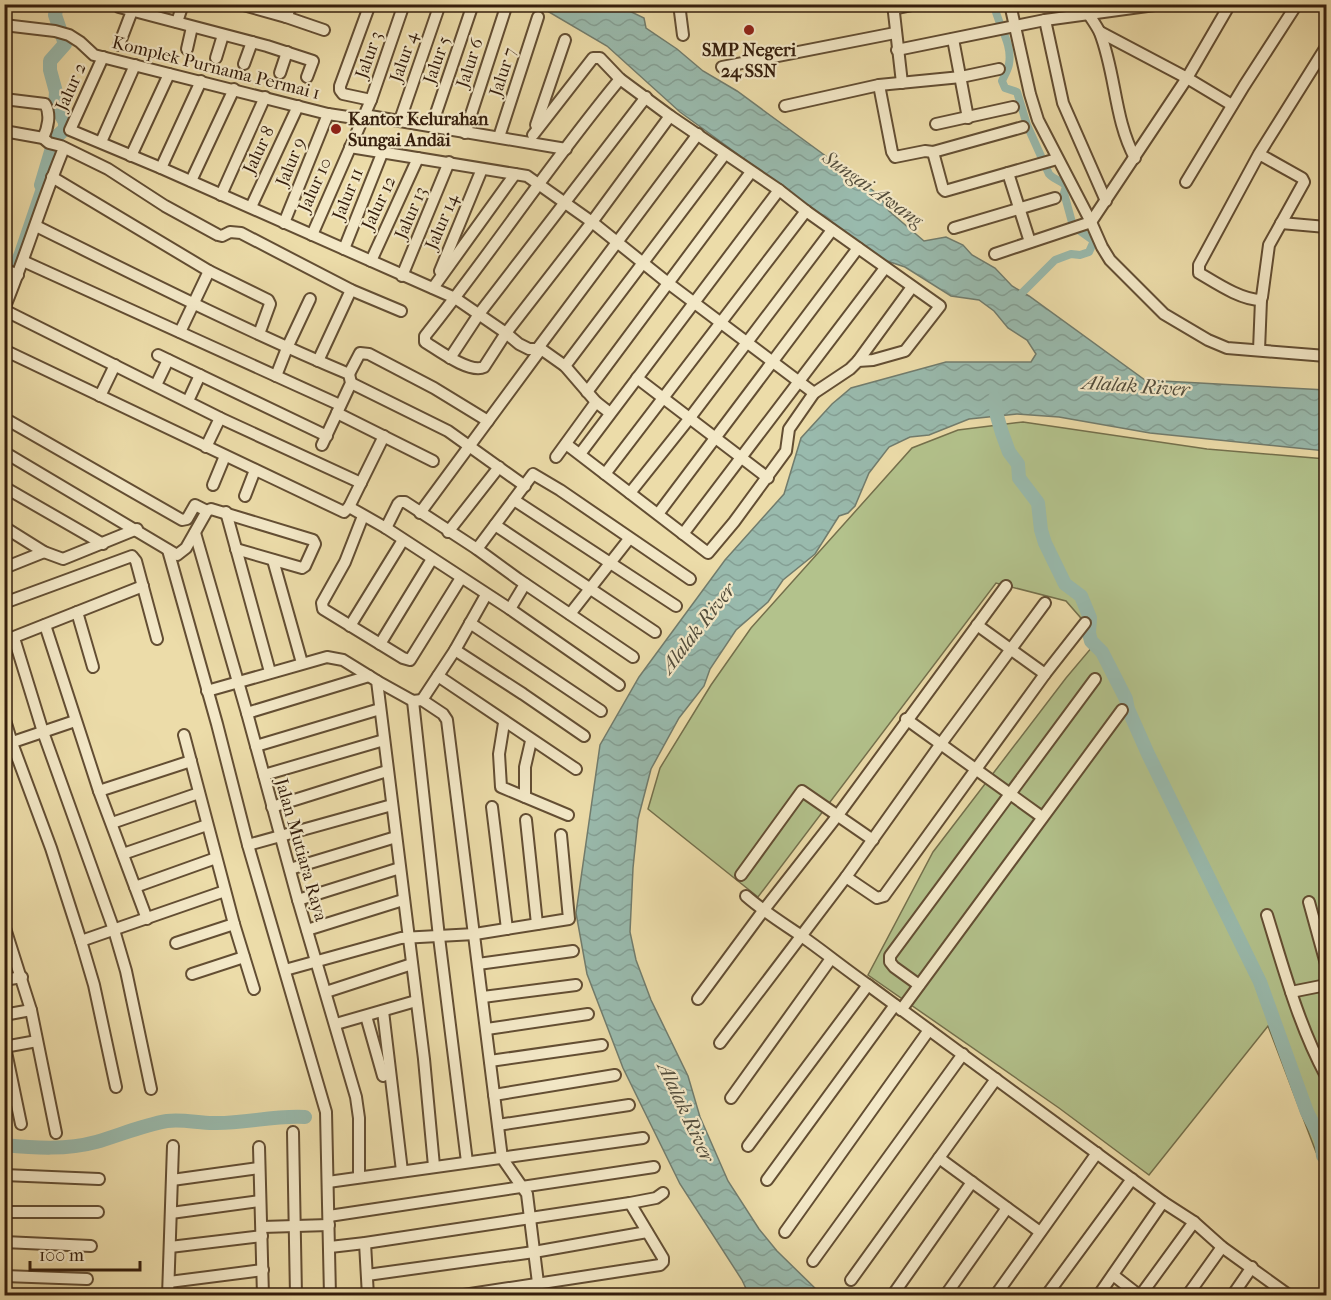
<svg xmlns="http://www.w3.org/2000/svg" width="1331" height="1300" font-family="'IM FELL French Canon',serif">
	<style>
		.green { fill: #b3c28c; stroke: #74704c; stroke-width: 1.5 }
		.water { fill: url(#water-waves); stroke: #717c6d; stroke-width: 1.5 }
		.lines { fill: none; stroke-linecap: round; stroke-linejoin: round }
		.canal { stroke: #99baad; stroke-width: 8 }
		.river { stroke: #99baad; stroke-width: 14 }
		.minor-casing { stroke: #634e33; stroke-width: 14 }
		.minor { stroke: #f3e8c7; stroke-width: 10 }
		.poi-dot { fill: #8f2418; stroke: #f3e8c7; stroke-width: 2 }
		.labels { text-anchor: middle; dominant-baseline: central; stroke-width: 4.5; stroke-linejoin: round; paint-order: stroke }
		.poi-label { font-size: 18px; font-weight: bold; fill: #351e0c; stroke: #f3e8c7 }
		.street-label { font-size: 18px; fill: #351e0c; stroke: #f3e8c7 }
		.water-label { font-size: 20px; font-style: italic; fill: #534d3c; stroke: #f3e8c7 }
	</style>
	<defs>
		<pattern id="water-waves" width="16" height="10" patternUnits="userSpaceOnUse" patternTransform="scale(1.5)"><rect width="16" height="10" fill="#99baad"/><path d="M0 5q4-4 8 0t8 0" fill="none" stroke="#849f94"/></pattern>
	</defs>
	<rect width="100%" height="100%" fill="#ecdca9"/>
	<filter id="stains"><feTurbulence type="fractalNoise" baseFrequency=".00333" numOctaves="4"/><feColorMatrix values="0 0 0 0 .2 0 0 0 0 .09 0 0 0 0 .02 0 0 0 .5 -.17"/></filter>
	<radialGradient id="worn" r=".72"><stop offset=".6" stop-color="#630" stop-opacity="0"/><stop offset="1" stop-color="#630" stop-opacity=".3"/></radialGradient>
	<!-- green -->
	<path class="green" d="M1023,422L1207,449L1326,459V1148L1316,1152L1268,1026L1149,1175L1059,1108L868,975L933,852L1066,678L1093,646L1080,617L1066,601L996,583L758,897L648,809L660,768L711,685L751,628L912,448L958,430Z"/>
	<!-- water -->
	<path class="water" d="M537,5H617L644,18L646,28L677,49L703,71L737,91L879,195L889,211L924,241L946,237L963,245L972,255L995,268L1012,286L1029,296L1145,380L1326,390V451L1150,433L1059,417L1017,414L969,419L929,435L910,437L889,447L869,473L855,506L848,513L839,516L815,554L783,580L768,602L736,630L710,669L704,686L679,718L651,769L638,819L633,868L630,932L636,960L651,1000L688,1076L700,1117L728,1181L759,1229L777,1251L822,1295H749L742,1280L680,1184L623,1068L587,974L576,913L600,745L639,677L725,560L784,494L801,438L832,404L851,388L946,362H1031L1036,354L1027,340L1008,328L994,311L979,300L951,296L905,267L881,259L680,112L607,46Z"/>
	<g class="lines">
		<!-- canal -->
		<g class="canal">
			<path d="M994,4C997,24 1013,43 1009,64C1008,70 1004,76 1002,81L1005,88L1017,92L1027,125L1049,174C1054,180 1061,180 1066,186L1064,193L1073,226L1094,241L1089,252L1080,255L1071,254L1055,260L1016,299"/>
			<path d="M4,287L18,253L41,185"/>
		</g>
		<!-- river -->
		<g class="river">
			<path d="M41,185L55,138L65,129V122L55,105L56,92L50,70V61L65,44L55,15L57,4"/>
			<path d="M995,398L997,416L1002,433L1009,452L1018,464L1019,478L1038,503L1041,530L1045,543L1065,584L1081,596L1090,618L1089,633L1091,641L1102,652L1126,699L1128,709L1148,754L1260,982L1307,1112L1321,1139L1323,1156"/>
			<path d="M4,1145C35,1148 67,1150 96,1142C120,1135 143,1125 167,1121C183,1119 198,1123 213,1123C244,1124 274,1115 305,1117"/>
		</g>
		<defs>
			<g id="minor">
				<path d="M240,4L286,17L292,4"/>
				<path d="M370,4L340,86V90L343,94L371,100"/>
				<path d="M679,4L683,35"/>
				<path d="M893,4L902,83"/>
				<path d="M1010,4L1030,94L1038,120L1091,222L1102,247L1110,260L1164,314L1208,340L1227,348L1326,356"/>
				<path d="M119,7L267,46L313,61L307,77"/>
				<path d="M893,9L917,4"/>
				<path d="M1088,13C1092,20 1097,26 1100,33C1116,74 1114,119 1135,158"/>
				<path d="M286,17L324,30"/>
				<path d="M1045,20L1063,103L1106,201"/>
				<path d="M177,22L183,4"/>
				<path d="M4,25L55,31L69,35L80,42L94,55L328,114L361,119"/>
				<path d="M1100,32L1187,78L1232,105"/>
				<path d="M953,39L968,118"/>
				<path d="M119,45L132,11"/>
				<path d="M187,49L192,27"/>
				<path d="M897,50L1045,20L1162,4"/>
				<path d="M103,57L70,130L161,168L455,298L506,333L519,344L529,349H541L565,366L596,402L610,413"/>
				<path d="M216,58L223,35"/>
				<path d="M244,64L252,42"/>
				<path d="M722,67L895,33"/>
				<path d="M280,73L287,52"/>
				<path d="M620,79C551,162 492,252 425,336V342C438,350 470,374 484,367L506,333L592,222L670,116"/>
				<path d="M879,85L892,152L895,157L925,151L933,152L1023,127"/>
				<path d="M4,99L45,104C51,114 48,128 43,138"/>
				<path d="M785,106L879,85L961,77L999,69"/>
				<path d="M364,115L566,149"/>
				<path d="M400,120L440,4"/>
				<path d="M936,124L1013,107"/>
				<path d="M432,125L473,4"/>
				<path d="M536,125L565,40"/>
				<path d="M4,131L43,138L49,143L61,146L108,169L165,206L218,235L222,236L230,232L241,233L351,290L401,311"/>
				<path d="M465,133L507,4"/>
				<path d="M533,135L593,58H600L620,79L670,116L779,190L806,211L940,306L905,351L873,360L858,361L850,369L814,393L789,429L786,451L734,522L708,553L566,444"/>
				<path d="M499,137L538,17"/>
				<path d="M101,142L135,65"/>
				<path d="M350,147L527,176L592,222L668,283L814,393"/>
				<path d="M933,152L943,189L945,191L1057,159"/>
				<path d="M1259,154L1302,178L1304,182L1269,245L1262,297L1261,300C1241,300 1216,283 1199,273V265L1259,154L1326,47"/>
				<path d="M131,156L169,74"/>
				<path d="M161,168L201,81"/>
				<path d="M1008,173L1030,242"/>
				<path d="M52,177L209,271L268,300L270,304L259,334"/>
				<path d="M191,181L234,89"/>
				<path d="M1186,182L1244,86L1297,4"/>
				<path d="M221,195L265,97"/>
				<path d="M251,207L298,106"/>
				<path d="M1091,222L1187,78L1230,4"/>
				<path d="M284,223L328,114"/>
				<path d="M1281,223L1326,227"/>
				<path d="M36,226C139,277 242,329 349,374L351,383L322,445"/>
				<path d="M954,228L1055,198"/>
				<path d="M312,235L371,100L404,4"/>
				<path d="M344,249L383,151"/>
				<path d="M995,254L1091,222"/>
				<path d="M23,261L340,405"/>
				<path d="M371,261L418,158"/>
				<path d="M4,269L18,275"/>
				<path d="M440,271L482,169"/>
				<path d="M402,276L449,162"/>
				<path d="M433,288L515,174"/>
				<path d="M4,309C26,256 42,201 64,148"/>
				<path d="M4,310L220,418L361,483"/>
				<path d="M180,332L209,271"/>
				<path d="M538,348L698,134"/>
				<path d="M4,350L344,512L349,507L384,436"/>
				<path d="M1259,350L1261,300"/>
				<path d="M158,355L327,436"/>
				<path d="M450,358L479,314L646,97"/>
				<path d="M318,361L351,290"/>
				<path d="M858,361L912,287"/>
				<path d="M565,366L725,154"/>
				<path d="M349,374L360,353L369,354L434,388L488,421"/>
				<path d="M276,376L287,348L310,299"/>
				<path d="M637,378L768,478"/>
				<path d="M351,383L448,431L525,486"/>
				<path d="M156,385L168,360"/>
				<path d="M587,392L751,172"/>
				<path d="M100,396L115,365"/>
				<path d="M188,401L200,375"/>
				<path d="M337,413L433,461"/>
				<path d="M4,418L182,520L187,519L195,505L207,511"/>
				<path d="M206,447L220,418"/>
				<path d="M4,452L177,555L186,548L207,511L211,509L313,540L315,544L305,566L302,568L236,549"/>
				<path d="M580,454L779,190"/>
				<path d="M556,457L596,402"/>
				<path d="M605,474L806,211"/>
				<path d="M213,485L225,456"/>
				<path d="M4,487L103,544"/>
				<path d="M630,493L689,419L832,230"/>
				<path d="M245,496L255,470"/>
				<path d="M514,500L676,606"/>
				<path d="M349,507L386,528L510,609L619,685"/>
				<path d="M226,512L270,672"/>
				<path d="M420,513L541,349"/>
				<path d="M658,514L858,248"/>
				<path d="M363,516L345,562L322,603L323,609L403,658L410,660L461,578"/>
				<path d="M495,525L655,632"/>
				<path d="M4,527L44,552L63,559L137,529"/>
				<path d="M386,528L398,504L400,502H405L477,549L518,579L633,657"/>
				<path d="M448,532L499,467"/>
				<path d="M195,533L247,713L298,900L356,1097L359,1118V1177"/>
				<path d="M683,534L885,268"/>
				<path d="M477,549L533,474L560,490L690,579"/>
				<path d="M168,550L217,724L248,845L326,1112L330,1296"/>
				<path d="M273,560L302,663"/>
				<path d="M4,568L44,552"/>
				<path d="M4,603L132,556L136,561L157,639"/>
				<path d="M510,609L525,584"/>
				<path d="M77,612L93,667"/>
				<path d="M570,614L629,539"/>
				<path d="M470,623L601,711"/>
				<path d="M45,625L99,791L147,919"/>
				<path d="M977,625L1045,674"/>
				<path d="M350,626L403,540"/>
				<path d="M14,638L43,732L114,930L126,971L151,1089"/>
				<path d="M4,641L143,586"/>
				<path d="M380,644L432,559"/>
				<path d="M455,650L523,694L584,736"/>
				<path d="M438,676L576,769"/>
				<path d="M377,681L413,701L422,700L443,714L447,720L502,1158L527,1194L538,1283"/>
				<path d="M207,691L327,657L343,660L377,681L424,1059L434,1166"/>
				<path d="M422,700L455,650L486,595"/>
				<path d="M413,701L439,937L467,1162"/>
				<path d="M247,713L369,676"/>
				<path d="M4,717L12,743L51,848L81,941L94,985L116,1087"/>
				<path d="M906,719L1042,817"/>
				<path d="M504,723L499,754L501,787L568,815"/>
				<path d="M184,735L234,924L254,989"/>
				<path d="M4,745L75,721"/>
				<path d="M256,746L380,709"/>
				<path d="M264,775L384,740"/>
				<path d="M99,791L191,761"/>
				<path d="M525,797V767L531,741"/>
				<path d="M272,807L387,771"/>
				<path d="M492,807L507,929"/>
				<path d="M526,820L537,924"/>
				<path d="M112,823L199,793"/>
				<path d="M248,845L392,805"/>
				<path d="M123,854L207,825"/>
				<path d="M290,869L396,837"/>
				<path d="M741,875L802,791L873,840"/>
				<path d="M846,877L877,898L884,896L1045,674L1085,623"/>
				<path d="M135,887L216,858"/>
				<path d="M746,896C763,911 781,922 800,935C823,951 845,969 868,985L1163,1202L1194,1222L1222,1247L1290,1296"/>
				<path d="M298,900L400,868"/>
				<path d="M1309,902L1326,964"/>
				<path d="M1267,915C1284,970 1299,1026 1326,1076"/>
				<path d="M4,925L31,1010L56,1133"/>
				<path d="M307,930L403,900"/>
				<path d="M81,941L225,891"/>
				<path d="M176,943L234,924"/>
				<path d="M478,964L573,951"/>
				<path d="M285,970L401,938L475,934L569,919L561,835"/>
				<path d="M192,974L244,957"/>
				<path d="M4,980L22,977"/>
				<path d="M919,985L894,967L890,962V956L1095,679"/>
				<path d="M326,992L412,964"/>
				<path d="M1291,992L1326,985"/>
				<path d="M483,997L576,985"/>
				<path d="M698,999L763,911L838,815L1006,586"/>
				<path d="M901,1010L1122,710"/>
				<path d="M383,1011L402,1171"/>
				<path d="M4,1015L31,1010"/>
				<path d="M366,1016L383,1076"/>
				<path d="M336,1024L416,1001"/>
				<path d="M487,1029L588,1014"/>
				<path d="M720,1043L846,877L940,745L1045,603"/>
				<path d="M4,1047L37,1041"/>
				<path d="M5,1047L21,1124"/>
				<path d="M490,1061L602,1045"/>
				<path d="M494,1095L615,1075"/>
				<path d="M731,1098L830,960"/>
				<path d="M498,1125L629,1105"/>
				<path d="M293,1132L296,1296"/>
				<path d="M748,1146L868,985"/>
				<path d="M259,1147L263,1296"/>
				<path d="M939,1158L1040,1232"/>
				<path d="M4,1175L99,1179"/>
				<path d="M172,1180L259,1168"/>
				<path d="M767,1180L895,1005"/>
				<path d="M328,1182L643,1138"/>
				<path d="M4,1212H98"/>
				<path d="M171,1213L260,1201"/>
				<path d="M329,1216L654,1167"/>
				<path d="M262,1227L329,1225"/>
				<path d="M785,1232L929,1030"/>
				<path d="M4,1242L91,1246"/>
				<path d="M365,1243L368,1296"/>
				<path d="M170,1247L262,1236"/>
				<path d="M330,1247L365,1243L630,1203L656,1198L663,1193"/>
				<path d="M813,1261L963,1054"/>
				<path d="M367,1275L534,1252L647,1232"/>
				<path d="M1113,1275L1140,1296"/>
				<path d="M4,1276L87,1279"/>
				<path d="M851,1280L996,1079"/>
				<path d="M169,1282L263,1270"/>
				<path d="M168,1296L173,1146"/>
				<path d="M457,1296L660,1265L663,1262V1258L630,1203"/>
				<path d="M892,1296L972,1182"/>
				<path d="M945,1296L1007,1208"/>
				<path d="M995,1296L1097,1153"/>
				<path d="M1046,1296L1132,1179"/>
				<path d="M1098,1296L1163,1202"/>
				<path d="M1140,1296L1194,1222"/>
				<path d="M1187,1296L1222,1247"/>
				<path d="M1232,1296L1252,1267"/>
			</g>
		</defs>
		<!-- minor casing -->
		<use href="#minor" class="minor-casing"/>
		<!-- minor -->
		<use href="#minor" class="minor"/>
	</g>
	<!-- markers -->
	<g class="poi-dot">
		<circle cx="749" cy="30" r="6"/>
		<circle cx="336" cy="129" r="6"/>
	</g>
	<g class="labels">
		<!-- poi labels -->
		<g class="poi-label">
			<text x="749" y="50">SMP Negeri<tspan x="749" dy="21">24 SSN</tspan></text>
			<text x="348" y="119" text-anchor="start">Kantor Kelurahan<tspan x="348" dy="21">Sungai Andai</tspan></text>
		</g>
		<!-- street labels -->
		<g class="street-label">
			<text transform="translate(369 55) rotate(-71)">Jalur 3</text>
			<text transform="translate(404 57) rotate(-71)">Jalur 4</text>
			<text transform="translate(437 60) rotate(-71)">Jalur 5</text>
			<text transform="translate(470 63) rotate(-72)">Jalur 6</text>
			<text transform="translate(216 68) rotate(14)">Komplek Purnama Permai 1</text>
			<text transform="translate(503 72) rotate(-72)">Jalur 7</text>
			<text transform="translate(71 87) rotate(-66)">Jalur 2</text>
			<text transform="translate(259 150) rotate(-65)">Jalur 8</text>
			<text transform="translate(291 162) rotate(-68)">Jalur 9</text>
			<text transform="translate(315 185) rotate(-66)">Jalur 10</text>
			<text transform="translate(348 194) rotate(-68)">Jalur 11</text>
			<text transform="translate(379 203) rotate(-65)">Jalur 12</text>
			<text transform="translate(411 213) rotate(-67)">Jalur 13</text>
			<text transform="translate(442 222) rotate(-67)">Jalur 14</text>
			<text transform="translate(301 850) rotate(74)">Jalan Mutiara Raya</text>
		</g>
		<!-- water labels -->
		<g class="water-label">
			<text transform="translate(873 189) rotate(35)">Sungai Awang</text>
			<text transform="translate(1136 386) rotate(4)">Alalak River</text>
			<text transform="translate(698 628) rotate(-52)">Alalak River</text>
			<text transform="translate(686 1112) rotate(65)">Alalak River</text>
		</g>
	</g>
	<!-- margin -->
	<rect width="1331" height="1300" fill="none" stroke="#ecdca9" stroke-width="24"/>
	<rect x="6" y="6" width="1319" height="1288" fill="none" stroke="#351e0c" stroke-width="3"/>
	<rect x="12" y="12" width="1307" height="1276" fill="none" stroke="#351e0c" stroke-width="1.5"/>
	<!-- scale -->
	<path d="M30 1261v9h110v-9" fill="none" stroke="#351e0c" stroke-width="3"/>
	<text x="39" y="1261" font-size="18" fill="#351e0c" stroke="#f3e8c7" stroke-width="4.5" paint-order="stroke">100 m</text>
	<rect width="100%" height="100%" filter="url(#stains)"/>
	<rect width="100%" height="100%" fill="url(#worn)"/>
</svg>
